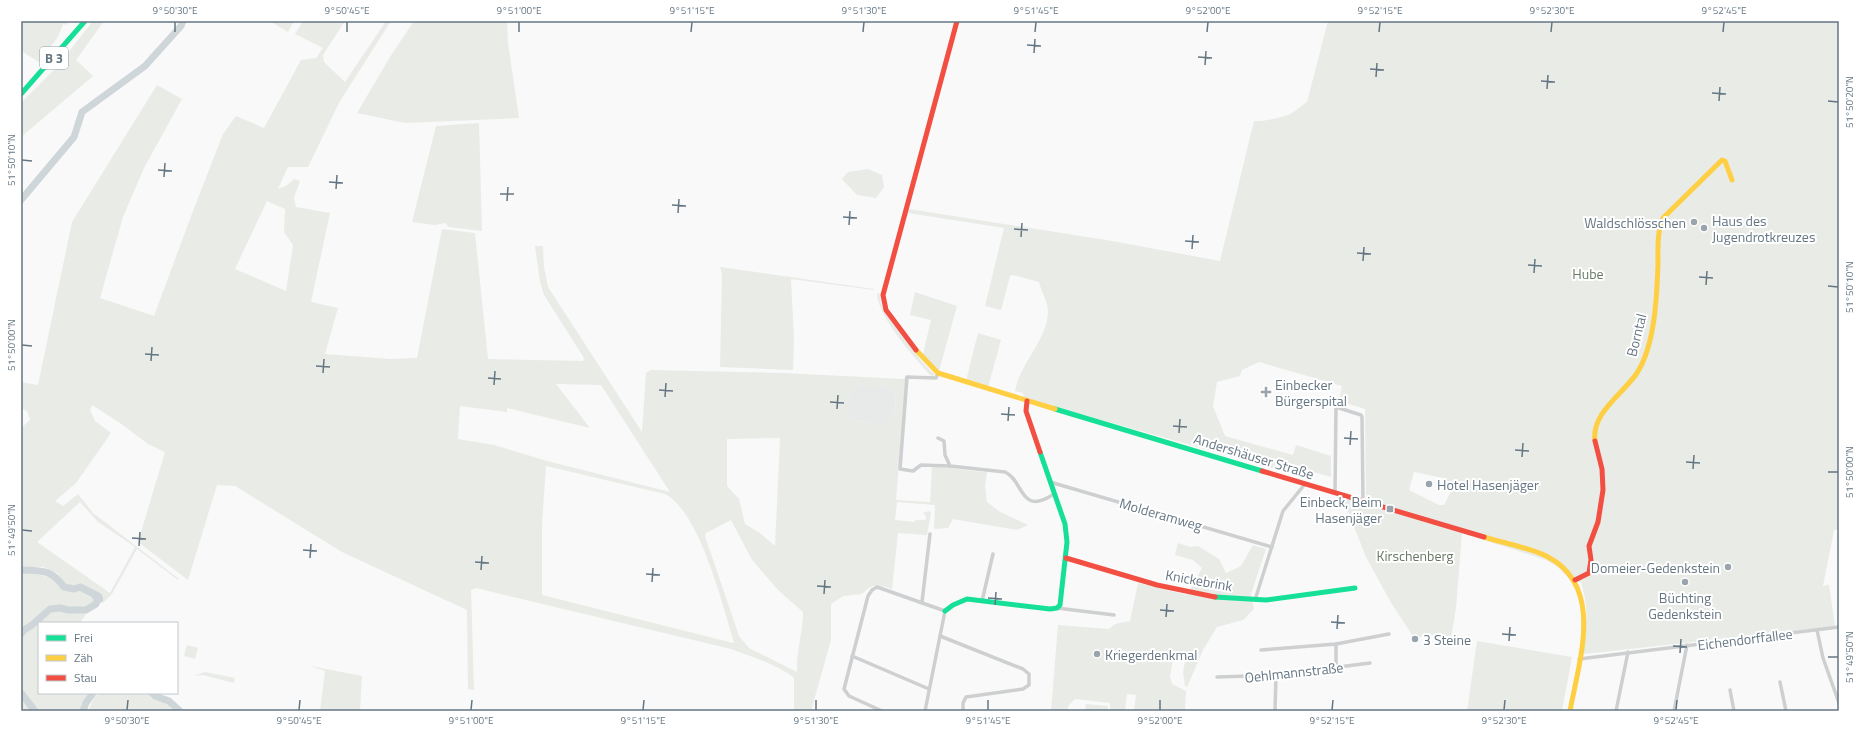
<svg xmlns="http://www.w3.org/2000/svg" width="1860" height="732" font-family="'Titillium Web',sans-serif">
	<style>
		.built { fill: #e8e9e9 }
		.green { fill: #e8ebe6; fill-rule: evenodd }
		.water { fill: #ced6d9 }
		.lines { fill: none; stroke-linecap: round; stroke-linejoin: round }
		.river { stroke: #ced6d9; stroke-width: 7 }
		.street { stroke: #cecfd0; stroke-width: 3.5 }
		.fast { stroke: #16e098; stroke-width: 5 }
		.slow { stroke: #ffcf43; stroke-width: 5 }
		.jam { stroke: #f24e42; stroke-width: 5 }
		.ticks { fill: none; stroke: #657683; stroke-width: 1.5 }
		.poi-dot { fill: #99a4ac; stroke: #fff; stroke-width: 1.5 }
		.labels { text-anchor: middle; dominant-baseline: central; stroke-width: 4; stroke-linejoin: round; paint-order: stroke }
		.shield { fill: #fff; stroke: #939fa8; stroke-width: 1 }
		.shield-label { font-size: 13px; font-weight: bold; fill: #657683 }
		.poi-label { font-size: 14px; fill: #657683; stroke: #fff; text-anchor: start }
		.park-label { font-size: 14px; fill: #687a64; stroke: #fff }
		.street-label { font-size: 14px; fill: #657683; stroke: #fff }
		.neatline { fill: none; stroke: #657683; stroke-width: 1.5 }
		.ticks-label { font-size: 10px; text-anchor: middle; fill: #657683 }
	</style>
	<rect width="100%" height="100%" fill="#f9f9f9"/>
	<!-- built -->
	<path class="built" d="M856,386H882L894,391L896,406L887,426L849,419L847,406L850,393Z"/>
	<!-- green -->
	<g class="green">
		<path d="M21,21H69L66,25L63,24L58,37L39,62L21,51Z"/>
		<path d="M93,21H104L76,60L93,76L21,137V103L57,67Z"/>
		<path d="M270,21H294L288,32Z"/>
		<path d="M303,21H345L323,55L324,62L345,82L386,21H391L340,101L308,167H288L278,189L286,186L294,179L300,181L294,198L296,207L330,213L311,302L338,308L325,354L390,359L417,358L442,229L475,233L488,359L583,361L584,358L544,295L540,282L535,246H543L544,267L548,287L642,432L646,373L651,370L784,373L903,379L906,377L896,500L930,502L932,467C951,467 968,471 987,472L985,486L987,502L1000,512L1028,525L1017,530L953,519L948,528L934,529L935,505L897,502L895,520L915,522V520H926V516L923,513L929,511L931,513L927,535L898,533L892,589C878,584 872,583 862,594L843,596L831,604V640L811,711H794V678C777,664 752,657 731,649L476,588L471,590L474,690L468,689L467,610L342,552L235,486L217,485L188,580L138,542L165,452L148,444L120,423L92,405L90,410L95,421L111,433L76,483L55,501L63,506L78,494L93,513L179,579L178,580L137,549L112,594L102,604L103,597L100,593L95,592L80,584L71,586L64,583L57,573L43,567H36L33,573C39,575 51,577 57,581C59,583 60,586 63,588C75,595 87,585 95,601L80,623H39V693H90L84,702L81,711H21V428L30,420L27,411L21,408V382L38,385L72,222L157,85L182,99L144,168L123,217L100,298L154,316L193,211L223,134L236,116L264,128L301,60L316,58L323,48L295,34ZM267,201L285,209L284,232L293,245L286,291L235,269ZM556,384L601,385L670,492L547,461L494,445L458,439L460,406L507,412V408L590,428ZM856,386H882L894,392L896,406L887,426L849,419C847,406 847,396 856,386ZM780,438L775,546L760,533L745,524L739,499L727,486V439ZM546,466L665,494C700,512 722,604 734,642L733,643L542,595V524ZM80,502L98,522L135,547L110,593L37,542ZM731,520L752,560L778,590L803,612C803,632 796,652 797,672L749,648L739,636L705,536L706,533Z"/>
		<path d="M414,21H507L508,43L519,118L405,123L357,113L390,57Z"/>
		<path d="M1328,21H1839V529L1834,530L1823,586L1829,585L1835,626L1585,654L1582,652C1587,623 1589,610 1581,582H1572L1558,567L1546,560L1462,533L1456,608L1451,638C1439,636 1425,630 1416,641L1390,601L1366,557L1342,496L1364,503L1366,498L1365,409L1339,401L1342,386L1259,362L1242,370L1240,376L1217,382L1213,406L1225,436L1293,455L1296,445L1331,456V477L1306,470L1304,477L1024,398L1023,393L1015,391C1020,363 1048,339 1048,311C1048,302 1041,291 1039,282L1013,275L1010,276L1001,310L985,306L1004,228L908,213L909,209L1112,241L1220,261L1254,121C1261,122 1280,118 1288,115C1295,112 1301,106 1307,102ZM1414,472L1443,478L1450,483L1451,491L1444,505H1439L1409,490Z"/>
		<path d="M479,123L482,231L449,227L445,223L435,225L412,222L436,126Z"/>
		<path d="M868,169L882,175L884,187L876,198L857,195L842,179L848,172Z"/>
		<path d="M720,267L874,289V290L791,279L794,339L793,370L720,367L722,274Z"/>
		<path d="M915,292L957,306L939,371L923,354L931,320L910,315Z"/>
		<path d="M879,293L882,307L893,323L922,362L935,375L933,376L930,375C913,355 879,319 877,294Z"/>
		<path d="M978,333L1001,340L988,387L966,381Z"/>
		<path d="M1178,543L1190,547L1198,546L1219,559L1226,573L1241,566L1253,545L1266,549L1251,594L1254,609L1243,620L1217,627L1203,650L1187,687L1185,686L1183,672L1186,657L1174,655L1170,676L1172,684L1186,691L1185,711H1134L1136,695L1127,694L1125,711H1110V703L1075,699L1069,705L1067,711H1051L1058,625L1109,629L1115,624L1130,621L1138,583L1187,595L1202,568L1193,560L1175,555Z"/>
		<path d="M1477,641L1572,657L1562,711H1467Z"/>
		<path d="M187,645L198,648L195,659L184,656Z"/>
		<path d="M310,666L362,676L360,711H320L325,671Z"/>
		<path d="M205,672L235,678L234,683L203,675L194,676Z"/>
		<path d="M103,693H149L151,698L168,703L176,711H88L95,696Z"/>
		<path d="M1086,704L1108,706L1107,711H1085Z"/>
	</g>
	<!-- water -->
	<path class="water" d="M91,591L100,593L103,597V601L99,604L93,603L95,601L89,594Z"/>
	<g class="lines">
		<!-- river -->
		<g class="river">
			<path d="M21,200L74,137L82,112L145,66L181,26L183,21"/>
			<path d="M21,570C42,571 51,569 64,587L74,589L80,587L98,596L96,604L86,610H68L60,608L50,609L32,625L24,630L21,634"/>
			<path d="M21,693L35,711"/>
			<path d="M152,693L155,696L169,701L180,711"/>
			<path d="M83,711L86,703L93,693"/>
		</g>
		<!-- street -->
		<g class="street">
			<path d="M938,373L936,378L907,377L900,469L913,471L921,465L950,466"/>
			<path d="M938,438L944,441L945,455L950,466L1005,472C1024,480 1019,517 1054,494"/>
			<path d="M1050,482L1272,547"/>
			<path d="M1335,493L1336,407L1361,415L1362,417L1363,501"/>
			<path d="M1255,600L1283,511L1305,484"/>
			<path d="M982,601L993,554"/>
			<path d="M922,602L930,534"/>
			<path d="M1057,608L1114,615"/>
			<path d="M1817,630L1823,658L1839,703"/>
			<path d="M940,636L1023,669L1029,674V685L1023,689L966,697L963,703V711"/>
			<path d="M1261,650L1336,644L1389,634"/>
			<path d="M852,656L929,689"/>
			<path d="M1579,659L1839,627"/>
			<path d="M1336,668V644"/>
			<path d="M1217,677L1276,675L1370,663"/>
			<path d="M1780,682L1786,711"/>
			<path d="M1730,690L1734,711"/>
			<path d="M882,711L849,696L844,689L868,596L872,590L877,587L945,611L925,711"/>
			<path d="M1275,711L1276,675"/>
			<path d="M1616,711L1628,652"/>
			<path d="M1674,711L1687,645"/>
		</g>
		<!-- fast -->
		<g class="fast">
			<path d="M21,94L85,21"/>
			<path d="M1055,409L1262,471"/>
			<path d="M1215,597L1266,600L1355,588"/>
			<path d="M945,611L953,605L967,599L1050,609L1057,608L1060,605L1067,542L1065,524L1040,452"/>
		</g>
		<!-- slow -->
		<g class="slow">
			<path d="M916,350L938,373L1055,409"/>
			<path d="M1595,441C1591,413 1623,394 1637,373C1655,345 1657,296 1658,263C1658,248 1657,232 1663,218L1722,160L1725,161L1732,180"/>
			<path d="M1484,537C1503,543 1532,548 1548,557C1605,587 1579,661 1570,711"/>
		</g>
		<!-- jam -->
		<g class="jam">
			<path d="M916,350L886,310L883,295L957,21"/>
			<path d="M1027,401L1026,411L1040,452"/>
			<path d="M1262,471L1484,537"/>
			<path d="M1066,558L1157,585L1215,597"/>
			<path d="M1575,580L1589,573L1591,560L1589,546L1598,522L1603,490L1602,469L1595,441"/>
		</g>
	</g>
	<!-- ticks -->
	<path class="ticks" d="M175,32V22M347,32V22M519,32V22M691,32L692,22M863,32L864,22M1035,32L1036,22M1207,32L1208,22M1379,32L1380,22M1551,32L1552,22M1723,32L1724,22M1027,45L1041,46M1034,53L1035,39M1198,57L1212,58M1205,65L1206,51M1370,69L1384,70M1376,77L1377,63M1541,81L1555,82M1547,89L1548,75M1712,93L1726,94M1719,101L1720,87M1828,101L1838,102M22,160L32,161M158,170L172,171M164,177L165,163M329,182L343,183M336,189L337,175M500,194H514M507,201L508,187M672,205L686,206M678,213L679,199M843,217L857,218M849,225L850,211M1014,229L1028,230M1021,237L1022,223M1185,241L1199,242M1192,249L1193,235M1357,253L1371,254M1363,261L1364,247M1528,265L1542,266M1534,273L1535,259M1699,277L1713,278M1706,285L1707,271M1828,286L1838,287M22,345L32,346M145,354L159,355M151,361L152,347M316,366L330,367M323,373L324,359M488,378L501,379M494,385L495,371M659,390L673,391M665,397L666,383M830,402L844,403M837,409L838,395M1001,414L1015,415M1008,421L1009,407M1173,426L1187,427M1179,433L1180,419M1344,438L1358,439M1350,445L1351,431M1515,450L1529,451M1522,457L1523,443M1686,462L1700,463M1693,469L1694,455M1828,472H1838M22,530L32,531M132,538L146,539M139,546L140,532M303,550L317,551M310,558L311,544M475,562L489,563M481,570L482,556M646,574L660,575M652,582L653,568M817,586L831,587M824,594L825,580M988,598L1002,599M995,605L996,592M1160,610L1174,611M1166,617L1167,604M1331,622L1345,623M1337,629L1338,615M1502,634L1516,635M1509,641L1510,627M1673,646L1687,647M1680,653L1681,639M1828,657H1838M127,710L128,700M299,710L300,700M471,710L472,700M643,710L644,700M816,710V700M988,710V700M1160,710V700M1332,710L1333,700M1504,710L1505,700M1676,710L1677,700"/>
	<!-- markers -->
	<g class="poi-dot">
		<circle cx="1694" cy="222" r="4"/>
		<circle cx="1704" cy="228" r="4"/>
		<path d="M1264 386h4v4h4v4h-4v4h-4v-4h-4v-4h4z"/>
		<circle cx="1429" cy="484" r="4"/>
		<rect x="1386" y="505" width="8" height="8" rx="2"/>
		<circle cx="1728" cy="567" r="4"/>
		<circle cx="1685" cy="582" r="4"/>
		<circle cx="1415" cy="639" r="4"/>
		<circle cx="1097" cy="654" r="4"/>
	</g>
	<g class="labels">
		<!-- shield labels -->
		<rect class="shield" x="40" y="47" width="28" height="22" rx="3"/>
		<g class="shield-label">
			<text x="54" y="58">B 3</text>
		</g>
		<!-- poi labels -->
		<g class="poi-label">
			<text x="1712" y="220">Haus des<tspan x="1712" dy="16">Jugendrotkreuzes</tspan></text>
			<text x="1686" y="222" text-anchor="end">Waldschlösschen</text>
			<text x="1275" y="384">Einbecker<tspan x="1275" dy="16">Bürgerspital</tspan></text>
			<text x="1437" y="484">Hotel Hasenjäger</text>
			<text x="1382" y="501" text-anchor="end">Einbeck, Beim<tspan x="1382" dy="16">Hasenjäger</tspan></text>
			<text x="1720" y="567" text-anchor="end">Domeier-Gedenkstein</text>
			<text x="1685" y="597" text-anchor="middle">Büchting<tspan x="1685" dy="16">Gedenkstein</tspan></text>
			<text x="1423" y="639">3 Steine</text>
			<text x="1105" y="654">Kriegerdenkmal</text>
		</g>
		<!-- park labels -->
		<g class="park-label">
			<text x="1588" y="273">Hube</text>
			<text x="1415" y="555">Kirschenberg</text>
		</g>
		<!-- street labels -->
		<g class="street-label">
			<text transform="translate(1636 335) rotate(-76)">Borntal</text>
			<text transform="translate(1254 456) rotate(17)">Andershäuser Straße</text>
			<text transform="translate(1161 514) rotate(16)">Molderamweg</text>
			<text transform="translate(1199 580) rotate(10)">Knickebrink</text>
			<text transform="translate(1745 639) rotate(-7)">Eichendorffallee</text>
			<text transform="translate(1294 672) rotate(-6)">Oehlmannstraße</text>
		</g>
	</g>
	<!-- border -->
	<rect width="1860" height="732" fill="none" stroke="#ffffff" stroke-width="44"/>
	<!-- legend -->
	<rect x="38" y="622" width="140" height="72" fill="#ffffff" stroke="#c1c8cd"/>
	<rect x="46" y="635" width="20" height="6" fill="#16e098" stroke="#c1c8cd"/>
	<text x="74" y="642" font-size="12" fill="#657683">Frei</text>
	<rect x="46" y="655" width="20" height="6" fill="#ffcf43" stroke="#c1c8cd"/>
	<text x="74" y="662" font-size="12" fill="#657683">Zäh</text>
	<rect x="46" y="675" width="20" height="6" fill="#f24e42" stroke="#c1c8cd"/>
	<text x="74" y="682" font-size="12" fill="#657683">Stau</text>
	<rect x="22" y="22" width="1816" height="688" class="neatline"/>
	<g class="ticks-label">
		<text x="175" y="14">9°50'30"E</text>
		<text x="347" y="14">9°50'45"E</text>
		<text x="519" y="14">9°51'00"E</text>
		<text x="692" y="14">9°51'15"E</text>
		<text x="864" y="14">9°51'30"E</text>
		<text x="1036" y="14">9°51'45"E</text>
		<text x="1208" y="14">9°52'00"E</text>
		<text x="1380" y="14">9°52'15"E</text>
		<text x="1552" y="14">9°52'30"E</text>
		<text x="1724" y="14">9°52'45"E</text>
		<text transform="translate(1849 102) rotate(-90)" y="4">51°50'20"N</text>
		<text transform="translate(11 160) rotate(-90)" y="4">51°50'10"N</text>
		<text transform="translate(1849 287) rotate(-90)" y="4">51°50'10"N</text>
		<text transform="translate(11 345) rotate(-90)" y="4">51°50'00"N</text>
		<text transform="translate(1849 472) rotate(-90)" y="4">51°50'00"N</text>
		<text transform="translate(11 530) rotate(-90)" y="4">51°49'50"N</text>
		<text transform="translate(1849 657) rotate(-90)" y="4">51°49'50"N</text>
		<text x="127" y="724">9°50'30"E</text>
		<text x="299" y="724">9°50'45"E</text>
		<text x="471" y="724">9°51'00"E</text>
		<text x="643" y="724">9°51'15"E</text>
		<text x="816" y="724">9°51'30"E</text>
		<text x="988" y="724">9°51'45"E</text>
		<text x="1160" y="724">9°52'00"E</text>
		<text x="1332" y="724">9°52'15"E</text>
		<text x="1504" y="724">9°52'30"E</text>
		<text x="1676" y="724">9°52'45"E</text>
	</g>
</svg>
